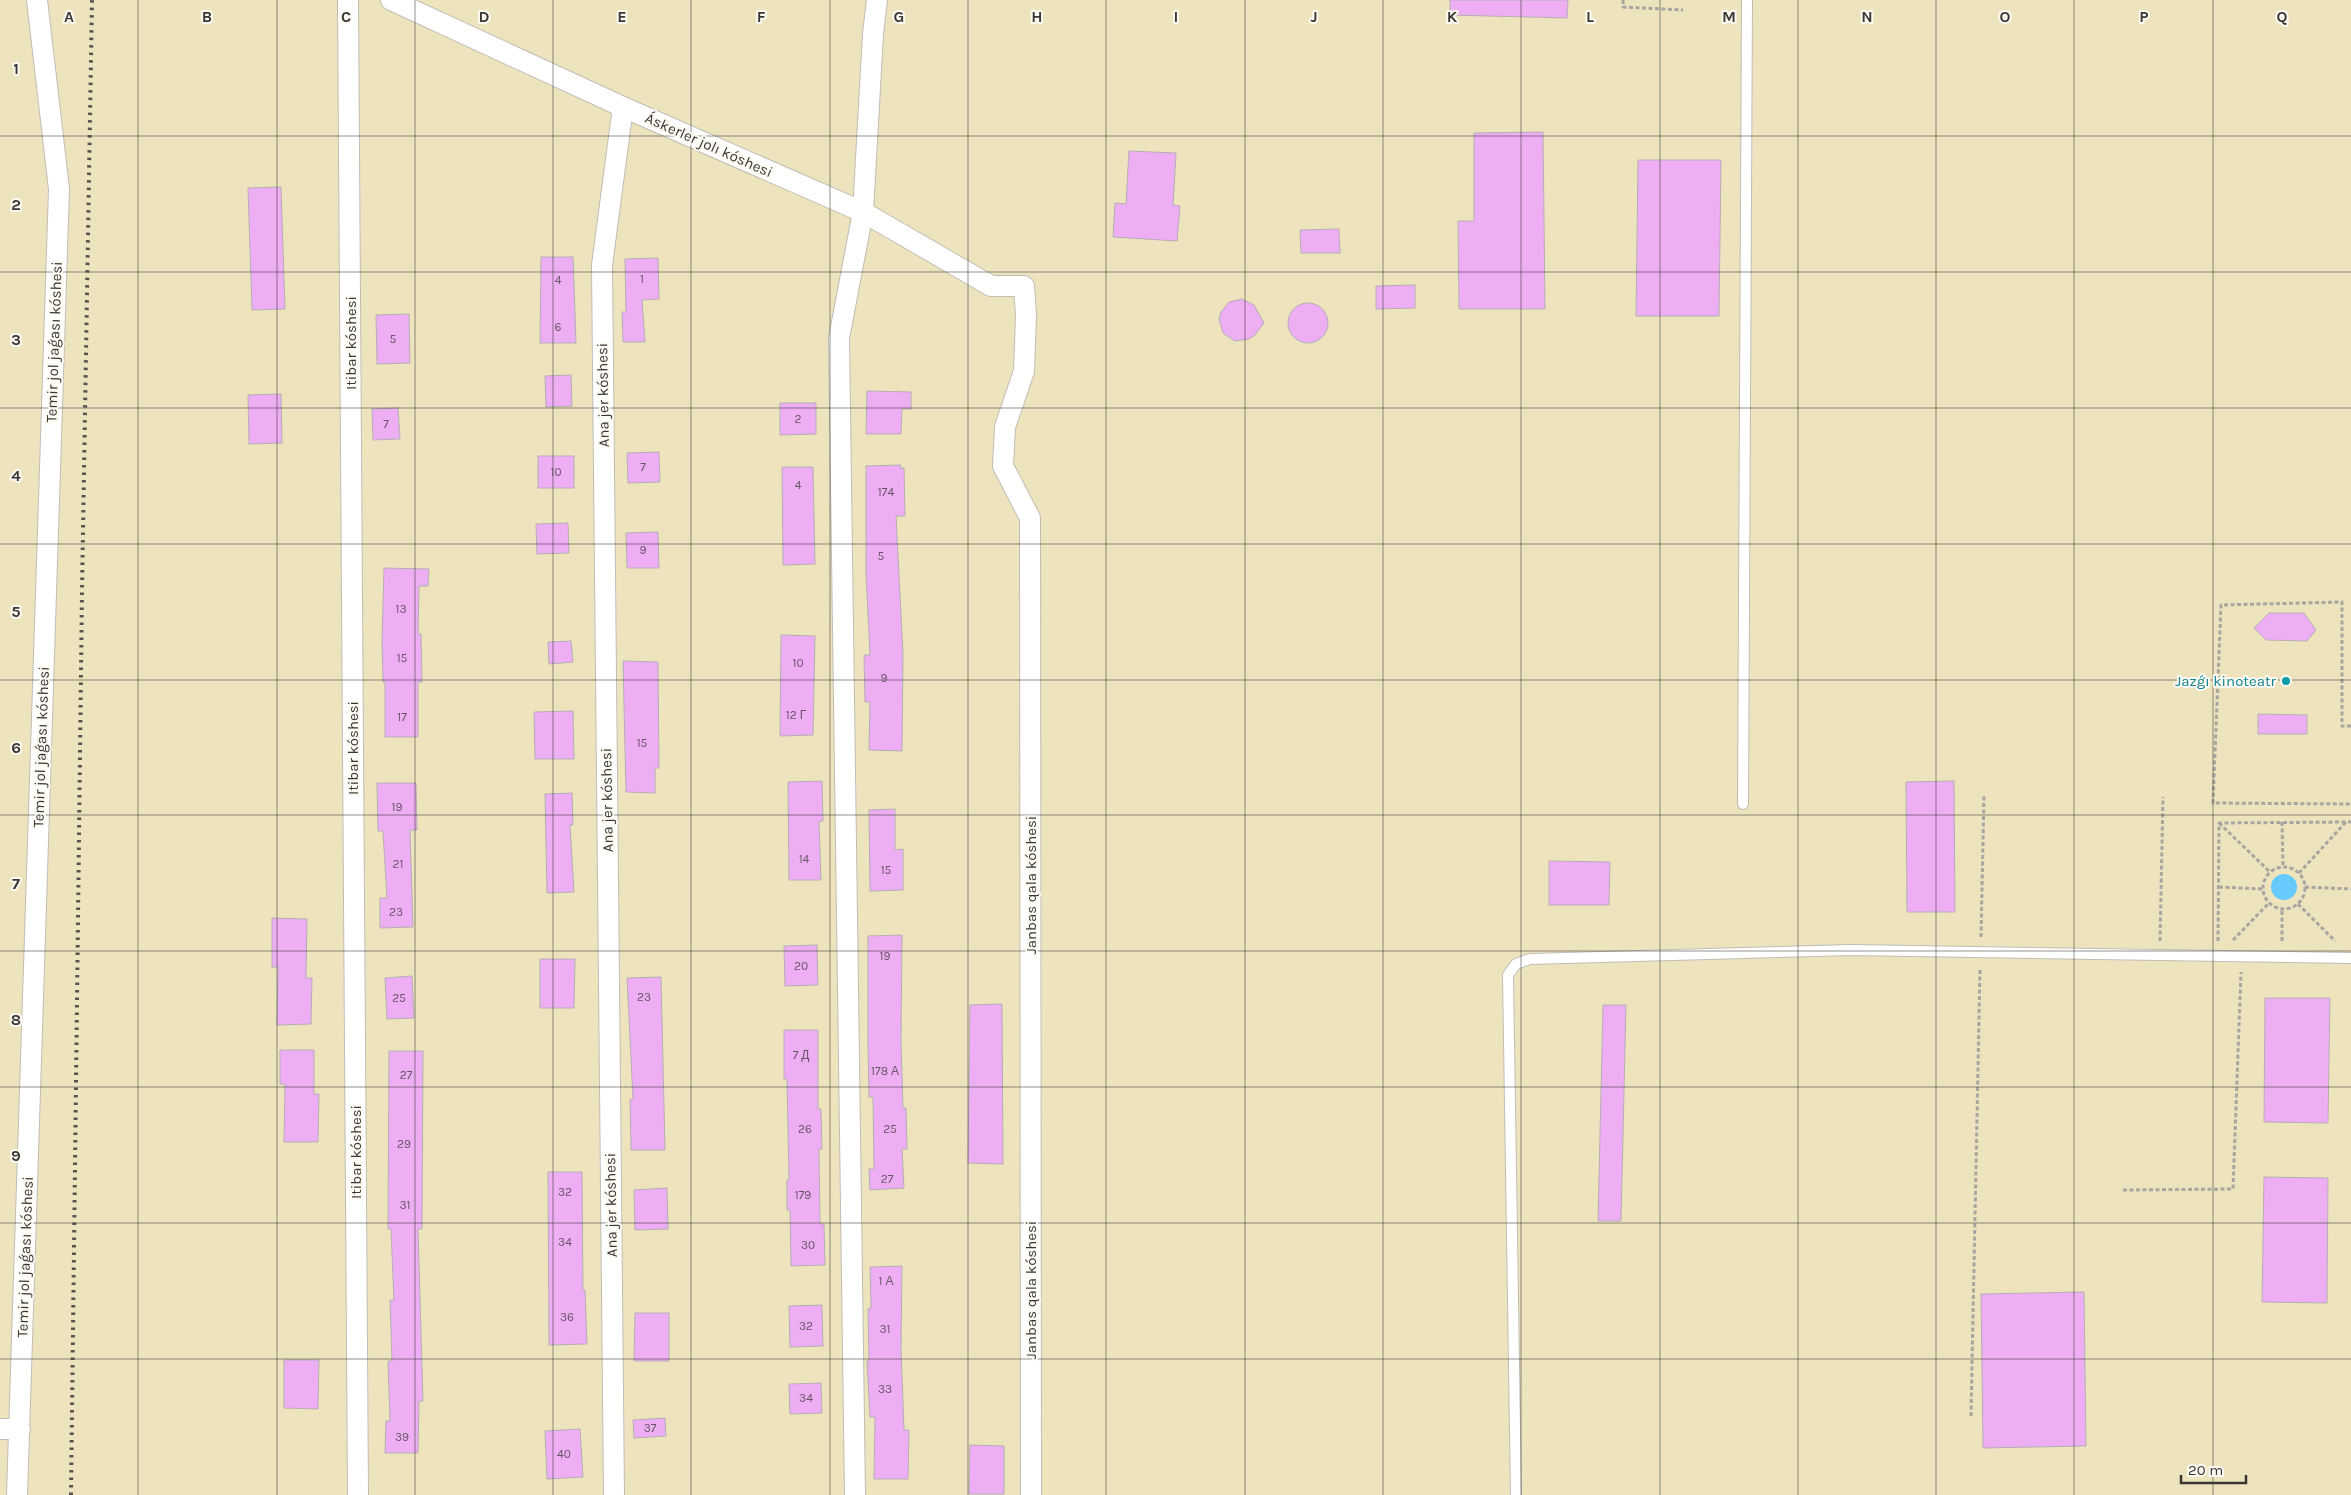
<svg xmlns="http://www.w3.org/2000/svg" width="2351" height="1495" font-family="Karla,sans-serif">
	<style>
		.sand { fill: #ede4be }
		.water { fill: #66cbfc }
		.building { fill: #eeaef4; stroke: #b4aeb4 }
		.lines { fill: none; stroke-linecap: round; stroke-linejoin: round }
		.lane-casing { stroke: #c0bdb5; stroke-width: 12 }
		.street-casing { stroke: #c0bdb5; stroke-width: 22 }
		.path { stroke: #a7a6a0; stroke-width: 3; stroke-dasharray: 4 2.5; stroke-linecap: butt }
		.lane { stroke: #fff; stroke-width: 10 }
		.street { stroke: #fff; stroke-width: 20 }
		.rail { stroke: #565451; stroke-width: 4; stroke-dasharray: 2.5 5; stroke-linecap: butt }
		.grid { fill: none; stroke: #383734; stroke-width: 1; stroke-opacity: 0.55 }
		.culture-dot { fill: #0f9aa8; stroke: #fdfaf2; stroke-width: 2 }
		.labels { text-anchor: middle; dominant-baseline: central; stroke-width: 4; stroke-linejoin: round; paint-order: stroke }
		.number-label { font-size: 12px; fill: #665564 }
		.street-label { font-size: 15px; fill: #383734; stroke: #fdfaf2 }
		.culture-label { font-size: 15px; fill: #0d838f; stroke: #fdfaf2; text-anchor: end }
		.grid-label { font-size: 16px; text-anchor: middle; font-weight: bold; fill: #383734; stroke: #fdfaf2; stroke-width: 4; stroke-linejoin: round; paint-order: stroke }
	</style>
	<rect width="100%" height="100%" fill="#efede5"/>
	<!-- sand -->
	<rect class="sand" x="0" y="0" width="2351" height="1495"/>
	<!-- water -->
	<circle class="water" cx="2284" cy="887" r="13"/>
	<!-- building -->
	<g class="building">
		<path d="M1450,0H1568L1567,18L1450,15Z"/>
		<path d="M1543,132L1545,309H1459L1458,221H1474V133Z"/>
		<path d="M1129,151L1176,153L1173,205L1180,206L1177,241L1113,237L1115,203L1126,204Z"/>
		<path d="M1638,160H1721L1719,316H1636Z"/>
		<path d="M281,187L285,309L252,310L248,188Z"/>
		<path d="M1339,229L1340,253H1301L1300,230Z"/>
		<path d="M541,257H573L576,343H540Z"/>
		<path d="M658,258L659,299L642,300L645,342H623L622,312H626L625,259Z"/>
		<path d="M1415,285V308L1376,309V286Z"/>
		<path d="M1242,299L1254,305L1264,323L1255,335L1249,339L1235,341L1223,333L1219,319L1221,312L1229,302Z"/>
		<circle cx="1308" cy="323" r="20"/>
		<path d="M409,314L410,363L377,364L376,315Z"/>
		<path d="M571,375L572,406L546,407L545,376Z"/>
		<path d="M867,391L911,392V409H902L901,434H866Z"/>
		<path d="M281,394L282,443L249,444L248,395Z"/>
		<path d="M780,403H816V434L780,435Z"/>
		<path d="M398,408L400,439L373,440L372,409Z"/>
		<path d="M659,452L660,482L628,483L627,453Z"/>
		<rect x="538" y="456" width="36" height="32"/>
		<path d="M901,465L900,468H904L905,516H896L903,654L902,751L869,750L870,702H865L864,655H870L866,574V466Z"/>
		<path d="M782,467H813L815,564L783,565Z"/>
		<path d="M568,523L569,553L537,554L536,524Z"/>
		<path d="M658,532L659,568H627L626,533Z"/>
		<path d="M384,568L429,569L428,586H419L418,634H421L422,682H418V737H385V682H383L382,641Z"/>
		<path d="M2269,613H2304L2316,630L2307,641L2266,640L2254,628Z"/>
		<path d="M781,635L815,636L813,735L780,736Z"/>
		<path d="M571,641L573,662L549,664L548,642Z"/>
		<path d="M623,661L658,662L659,768H655V793L626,792Z"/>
		<path d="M573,711L574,759H535L534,712Z"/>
		<path d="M2258,714L2307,715V734H2258Z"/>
		<path d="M822,781L823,821L819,822L821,880H789L788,782Z"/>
		<path d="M1954,781L1955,912H1907L1906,782Z"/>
		<path d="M377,783H416L417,830H410L413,927L380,928V898H387L383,831H378Z"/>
		<path d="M572,793L573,825H570L574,892L547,893L545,794Z"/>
		<path d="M895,809V850L903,849V890L870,891L869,810Z"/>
		<path d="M1549,861L1610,862L1609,905H1549Z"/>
		<path d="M272,918L307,919L306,978H312L311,1024L277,1025L278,967H272Z"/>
		<path d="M902,935L901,1041L903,1108H906L907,1149H902L904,1188L870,1190L869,1169H874L873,1097H869L868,1045V936Z"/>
		<path d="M817,945L818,985L785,986L784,946Z"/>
		<path d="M540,959H575L574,1008H540Z"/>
		<path d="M412,976L414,1018L387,1019L385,978Z"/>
		<path d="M661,977L665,1150H631L630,1099H633L627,978Z"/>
		<path d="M2265,998H2330L2328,1123L2264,1122Z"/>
		<path d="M1002,1004L1003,1164L968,1163L970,1005Z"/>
		<path d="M1603,1005H1626L1621,1221H1598Z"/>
		<path d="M784,1030H818V1109H821L822,1149H819L820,1224H824L825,1265L791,1266L790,1210H787V1180H789L787,1079H784Z"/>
		<path d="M280,1050H314V1094H319L318,1142H284L285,1084H280Z"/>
		<path d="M389,1051H423L422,1229H418L423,1401H419L418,1453H385L386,1421H390L388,1361H392L390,1300H394L391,1229H388Z"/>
		<path d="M548,1172H582L583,1290H585L587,1344L549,1345Z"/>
		<path d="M2264,1177L2328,1178L2327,1303L2262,1302Z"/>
		<path d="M667,1188L668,1229L635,1230L634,1190Z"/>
		<path d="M902,1266L901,1349L904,1430H909L908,1479H874L875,1417H870L867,1361H869L868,1309L871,1308L870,1267Z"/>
		<path d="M2084,1292L2086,1446L1983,1448L1981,1294Z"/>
		<path d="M822,1305L823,1346L790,1347L789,1306Z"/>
		<path d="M635,1313H669V1361H634Z"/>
		<path d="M284,1360H319L318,1409L284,1408Z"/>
		<path d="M821,1383L822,1413L790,1414L789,1384Z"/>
		<path d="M665,1418L666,1436L634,1438L633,1420Z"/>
		<path d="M580,1429L583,1477L547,1479L545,1431Z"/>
		<path d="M970,1445L1004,1446V1494H969Z"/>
	</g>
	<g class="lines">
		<defs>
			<g id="lane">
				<path d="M1743,804L1747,0"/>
				<path d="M1516,1495L1508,975L1516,964L1530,959L1851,950L2351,958"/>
			</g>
			<g id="street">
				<path d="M348,0L358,1495"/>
				<path d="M391,0L623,107L863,212L991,286H1024L1026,315L1024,371L1005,427L1003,466L1030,518L1031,1495"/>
				<path d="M0,1429H20"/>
				<path d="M17,1495L59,189L37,0"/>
				<path d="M614,1495L602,265L623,107"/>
				<path d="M855,1495L839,338L863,212L873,34L877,0"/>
			</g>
		</defs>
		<!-- lane casing -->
		<use href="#lane" class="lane-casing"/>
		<!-- street casing -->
		<use href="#street" class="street-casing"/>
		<!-- path -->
		<g class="path">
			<path d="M1623,0V7L1683,10"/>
			<path d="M2351,726H2342V602L2221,605L2213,803L2351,804"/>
			<path d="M2282,822L2283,867"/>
			<path d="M2219,823L2270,872"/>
			<circle cx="2284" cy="888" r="21"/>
			<path d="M2299,873L2346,822"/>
			<path d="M2219,887L2263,889"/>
			<path d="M2305,887L2351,889"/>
			<path d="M2298,904L2335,941"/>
			<path d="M1981,937L1984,795"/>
			<path d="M2233,940L2269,903"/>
			<path d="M2160,941L2163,797"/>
			<path d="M2218,941L2219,823L2351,822"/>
			<path d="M2282,941V909"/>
			<path d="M2123,1190L2233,1189L2241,972"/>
			<path d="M1971,1416L1980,968"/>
		</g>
		<!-- lane -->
		<use href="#lane" class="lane"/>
		<!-- street -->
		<use href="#street" class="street"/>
		<!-- rail -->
		<path class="rail" d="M71,1495L82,590L92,0"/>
	</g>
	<!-- grid -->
	<path class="grid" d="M138,0V1495M277,0V1495M415,0V1495M553,0V1495M691,0V1495M830,0V1495M968,0V1495M1106,0V1495M1245,0V1495M1383,0V1495M1521,0V1495M1660,0V1495M1798,0V1495M1936,0V1495M2074,0V1495M2213,0V1495M0,136H2351M0,272H2351M0,408H2351M0,544H2351M0,680H2351M0,815H2351M0,951H2351M0,1087H2351M0,1223H2351M0,1359H2351"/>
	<!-- markers -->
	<circle class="culture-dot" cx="2286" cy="681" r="5"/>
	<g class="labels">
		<!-- number labels -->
		<g class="number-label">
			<text x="642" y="279">1</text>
			<text x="558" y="280">4</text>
			<text x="558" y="327">6</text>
			<text x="393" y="339">5</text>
			<text x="798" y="419">2</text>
			<text x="386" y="424">7</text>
			<text x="643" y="467">7</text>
			<text x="556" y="472">10</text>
			<text x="798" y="485">4</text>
			<text x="886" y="492">174</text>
			<text x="643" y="550">9</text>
			<text x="881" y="556">5</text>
			<text x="401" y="609">13</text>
			<text x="402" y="658">15</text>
			<text x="798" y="663">10</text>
			<text x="884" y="678">9</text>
			<text x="796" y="715">12 Г</text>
			<text x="402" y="717">17</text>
			<text x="642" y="743">15</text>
			<text x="397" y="807">19</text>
			<text x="804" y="859">14</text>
			<text x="398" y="864">21</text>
			<text x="886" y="870">15</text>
			<text x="396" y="912">23</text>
			<text x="885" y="956">19</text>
			<text x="801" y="966">20</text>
			<text x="644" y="997">23</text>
			<text x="399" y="998">25</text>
			<text x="801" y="1055">7 Д</text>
			<text x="885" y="1071">178 А</text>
			<text x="406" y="1075">27</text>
			<text x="805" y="1129">26</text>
			<text x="890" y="1129">25</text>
			<text x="404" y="1144">29</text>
			<text x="887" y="1179">27</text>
			<text x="565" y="1192">32</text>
			<text x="803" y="1195">179</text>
			<text x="405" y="1205">31</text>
			<text x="565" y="1242">34</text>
			<text x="808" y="1245">30</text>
			<text x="886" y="1281">1 А</text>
			<text x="567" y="1317">36</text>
			<text x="806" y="1326">32</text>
			<text x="885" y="1329">31</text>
			<text x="885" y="1389">33</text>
			<text x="806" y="1398">34</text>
			<text x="650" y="1428">37</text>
			<text x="402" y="1437">39</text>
			<text x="564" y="1454">40</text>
		</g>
		<!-- street labels -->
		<g class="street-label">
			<text transform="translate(709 145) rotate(24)">Áskerler jolı kóshesi</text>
			<text transform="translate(54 342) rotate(-88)">Temir jol jaǵası kóshesi</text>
			<text transform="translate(351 343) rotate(-90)">Itibar kóshesi</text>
			<text transform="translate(603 395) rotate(-91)">Ana jer kóshesi</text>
			<text transform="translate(41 747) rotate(-88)">Temir jol jaǵası kóshesi</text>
			<text transform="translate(353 748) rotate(-90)">Itibar kóshesi</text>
			<text transform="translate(607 800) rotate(-91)">Ana jer kóshesi</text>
			<text transform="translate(1031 885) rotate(-90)">Janbas qala kóshesi</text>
			<text transform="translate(356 1152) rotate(-90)">Itibar kóshesi</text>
			<text transform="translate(611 1205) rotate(-91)">Ana jer kóshesi</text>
			<text transform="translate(25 1257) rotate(-88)">Temir jol jaǵası kóshesi</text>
			<text transform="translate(1031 1290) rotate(-90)">Janbas qala kóshesi</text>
		</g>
		<!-- culture labels -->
		<g class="culture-label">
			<text x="2276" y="681">Jazǵı kinoteatr</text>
		</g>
	</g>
	<g class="grid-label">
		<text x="69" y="22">A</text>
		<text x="207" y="22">B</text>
		<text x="346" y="22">C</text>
		<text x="484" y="22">D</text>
		<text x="622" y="22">E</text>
		<text x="761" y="22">F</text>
		<text x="899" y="22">G</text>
		<text x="1037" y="22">H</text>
		<text x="1176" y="22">I</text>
		<text x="1314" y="22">J</text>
		<text x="1452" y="22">K</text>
		<text x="1590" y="22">L</text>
		<text x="1729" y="22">M</text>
		<text x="1867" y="22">N</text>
		<text x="2005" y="22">O</text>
		<text x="2144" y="22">P</text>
		<text x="2282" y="22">Q</text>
		<text x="16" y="74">1</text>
		<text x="16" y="210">2</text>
		<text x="16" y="345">3</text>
		<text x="16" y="481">4</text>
		<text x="16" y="617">5</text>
		<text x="16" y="753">6</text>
		<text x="16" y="889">7</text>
		<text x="16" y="1025">8</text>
		<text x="16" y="1161">9</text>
	</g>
	<!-- scale -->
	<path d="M2181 1475v8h65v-8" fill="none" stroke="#383734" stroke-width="2.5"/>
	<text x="2188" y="1475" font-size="15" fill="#383734" stroke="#fdfaf2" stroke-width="4" paint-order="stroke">20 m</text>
</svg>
